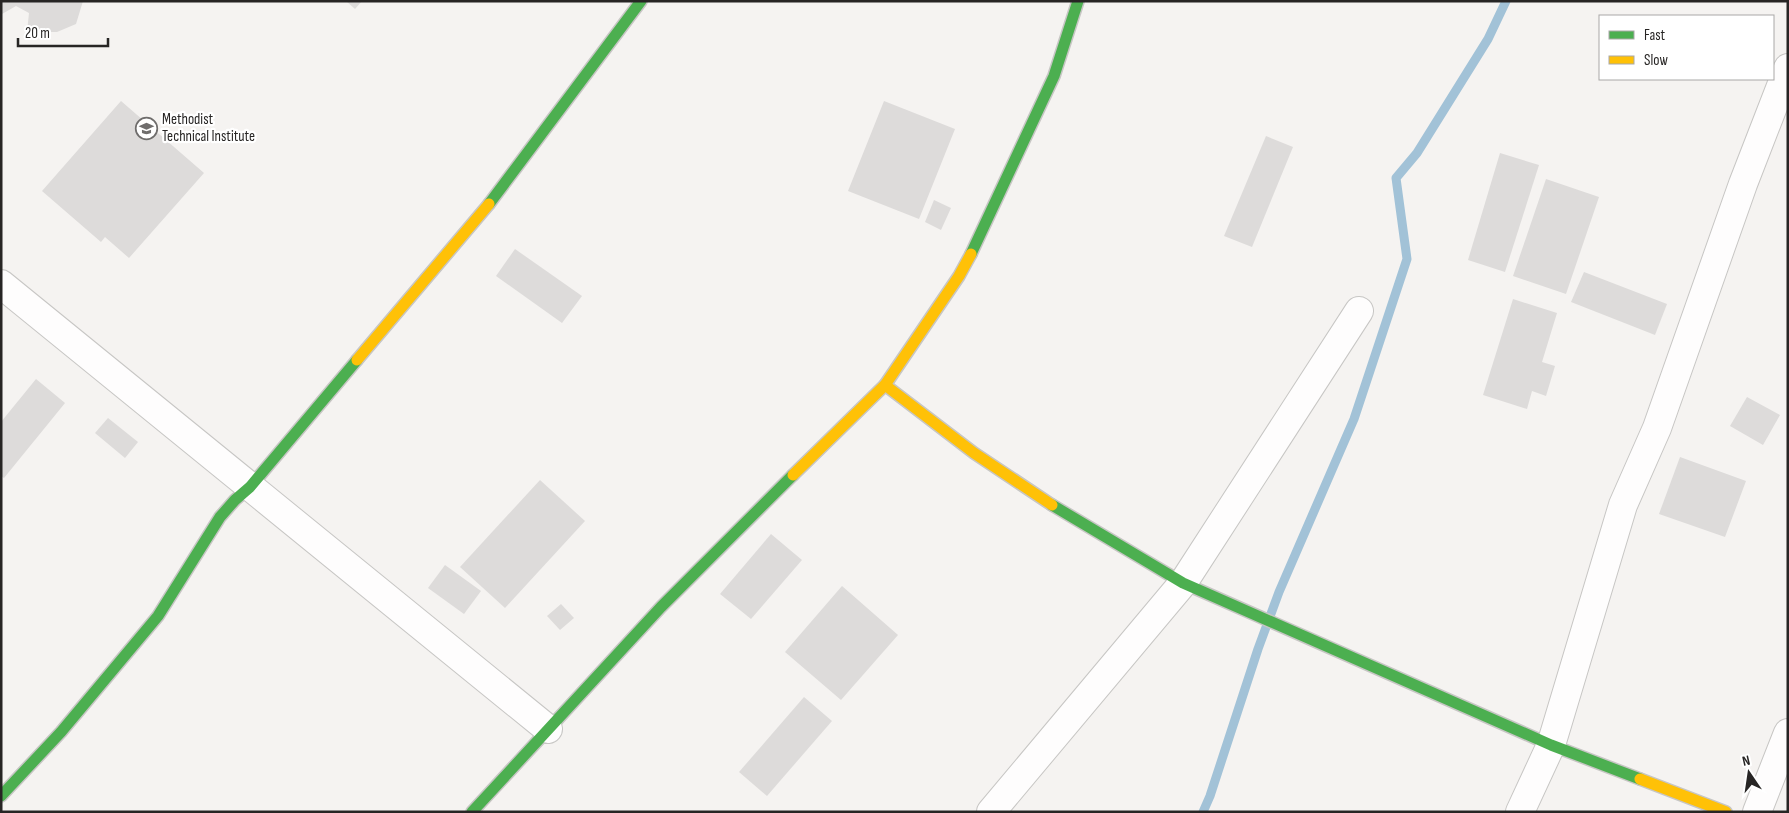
<svg xmlns="http://www.w3.org/2000/svg" width="1789" height="813" font-family="'Sofia Sans Condensed',sans-serif">
	<style>
		.lines { fill: none; stroke-linecap: round; stroke-linejoin: round }
		.stream { stroke: #a2c2d7; stroke-width: 9 }
		.building { fill: #dddbda }
		.street-casing { stroke: #c7c6c4; stroke-width: 30 }
		.fast-casing { stroke: #c7c6c4; stroke-width: 14 }
		.slow-casing { stroke: #c7c6c4; stroke-width: 14 }
		.street { stroke: #fefdfd; stroke-width: 28 }
		.fast { stroke: #4caf50; stroke-width: 11 }
		.slow { stroke: #ffc107; stroke-width: 11 }
		.labels { text-anchor: middle; dominant-baseline: central; stroke-width: 4.5; stroke-linejoin: round; paint-order: stroke }
		.poi-label { font-size: 15px; fill: #272524; stroke: #fff; text-anchor: start }
	</style>
	<rect width="100%" height="100%" fill="#f5f3f1"/>
	<g class="lines">
		<!-- stream -->
		<path class="stream" d="M1203,812L1210,796L1258,649L1279,592L1354,419L1407,259L1396,178L1417,153L1488,39L1506,1"/>
	</g>
	<!-- building -->
	<g class="building">
		<path d="M1,1H83L76,24L57,32H27L29,13L16,6L2,14Z"/>
		<path d="M346,1H362L355,9Z"/>
		<path d="M121,101L204,173L129,258L105,237L101,242L42,191Z"/>
		<path d="M884,101L955,129L919,219L848,191Z"/>
		<path d="M1266,136L1293,147L1252,247L1224,236Z"/>
		<path d="M1500,153L1539,165L1505,272L1468,260Z"/>
		<path d="M1546,179L1599,197L1566,294L1513,276Z"/>
		<path d="M934,200L951,208L941,230L925,222Z"/>
		<path d="M515,249L582,296L562,323L496,276Z"/>
		<path d="M1584,272L1667,304L1655,335L1571,302Z"/>
		<path d="M1513,299L1557,313L1542,362L1555,366L1546,396L1532,391L1527,409L1483,395Z"/>
		<path d="M36,379L65,403L4,478L1,476V422Z"/>
		<path d="M1747,397L1780,415L1763,445L1730,426Z"/>
		<path d="M108,418L138,442L125,458L95,433Z"/>
		<path d="M1680,457L1746,481L1725,537L1659,514Z"/>
		<path d="M540,480L585,521L505,608L460,567Z"/>
		<path d="M771,534L802,560L751,619L720,594Z"/>
		<path d="M445,565L481,591L464,614L428,588Z"/>
		<path d="M842,586L898,635L841,700L785,652Z"/>
		<path d="M561,604L574,618L560,630L547,616Z"/>
		<path d="M804,697L832,721L767,796L739,772Z"/>
	</g>
	<g class="lines">
		<defs>
			<g id="street">
				<path d="M1,284L548,729"/>
				<path d="M991,812L1183,583L1359,311"/>
				<path d="M1520,812L1551,745L1623,505L1657,428L1743,184L1788,68"/>
				<path d="M1757,812L1788,733"/>
			</g>
			<g id="fast">
				<path d="M489,204L641,1"/>
				<path d="M971,254L1054,76L1078,1"/>
				<path d="M1052,505L1183,583L1551,745L1640,779"/>
				<path d="M1,796L61,732L158,616L220,517L235,500L250,487L357,360"/>
				<path d="M472,812L661,607L793,475"/>
			</g>
			<g id="slow">
				<path d="M357,360L489,204"/>
				<path d="M885,385L974,453L1052,505"/>
				<path d="M793,475L885,385L959,276L971,254"/>
				<path d="M1640,779L1726,812"/>
			</g>
		</defs>
		<!-- street casing -->
		<use href="#street" class="street-casing"/>
		<!-- fast casing -->
		<use href="#fast" class="fast-casing"/>
		<!-- slow casing -->
		<use href="#slow" class="slow-casing"/>
		<!-- street -->
		<use href="#street" class="street"/>
		<!-- fast -->
		<use href="#fast" class="fast"/>
		<!-- slow -->
		<use href="#slow" class="slow"/>
	</g>
	<!-- icons -->
	<defs>
		<symbol id="school-ring" viewBox="-11 -11 22 22"><circle r="9.5" fill="#fff" stroke="#6f6d6c" stroke-width="1.5"/><path d="M0-5L7-2L0 1L-7-2ZM-4 1L0 2.5L4 1V4Q0 6-4 4Z" fill="#6f6d6c"/></symbol>
	</defs>
	<g fill-rule="evenodd">
		<use href="#school-ring" x="134" y="116" width="25" height="25"/>
	</g>
	<g class="labels">
		<!-- poi labels -->
		<g class="poi-label">
			<text x="162" y="119">Methodist<tspan x="162" dy="17">Technical Institute</tspan></text>
		</g>
	</g>
	<!-- border -->
	<rect width="1789" height="813" fill="none" stroke="#272524" stroke-width="5"/>
	<!-- legend -->
	<rect x="1599" y="15" width="175" height="65" fill="#ffffff" stroke="#a9a8a7"/>
	<rect x="1609" y="31" width="25" height="8" fill="#4caf50" stroke="#a9a8a7"/>
	<text x="1644" y="40" font-size="15" fill="#272524">Fast</text>
	<rect x="1609" y="56" width="25" height="8" fill="#ffc107" stroke="#a9a8a7"/>
	<text x="1644" y="65" font-size="15" fill="#272524">Slow</text>
	<!-- north arrow -->
	<g transform="translate(1749 773) rotate(347)" stroke="#ffffff" stroke-width="4" paint-order="stroke">
	<path d="M0-4L9 19L0 12L-9 19Z" fill="#272524"/>
	<text y="-8" font-size="14" font-weight="bold" text-anchor="middle" fill="#272524">N</text>
	</g>
	<!-- scale -->
	<path d="M18 38v8h90v-8" fill="none" stroke="#272524" stroke-width="2.5"/>
	<text x="25" y="38" font-size="15" fill="#272524" stroke="#ffffff" stroke-width="4" paint-order="stroke">20 m</text>
</svg>
